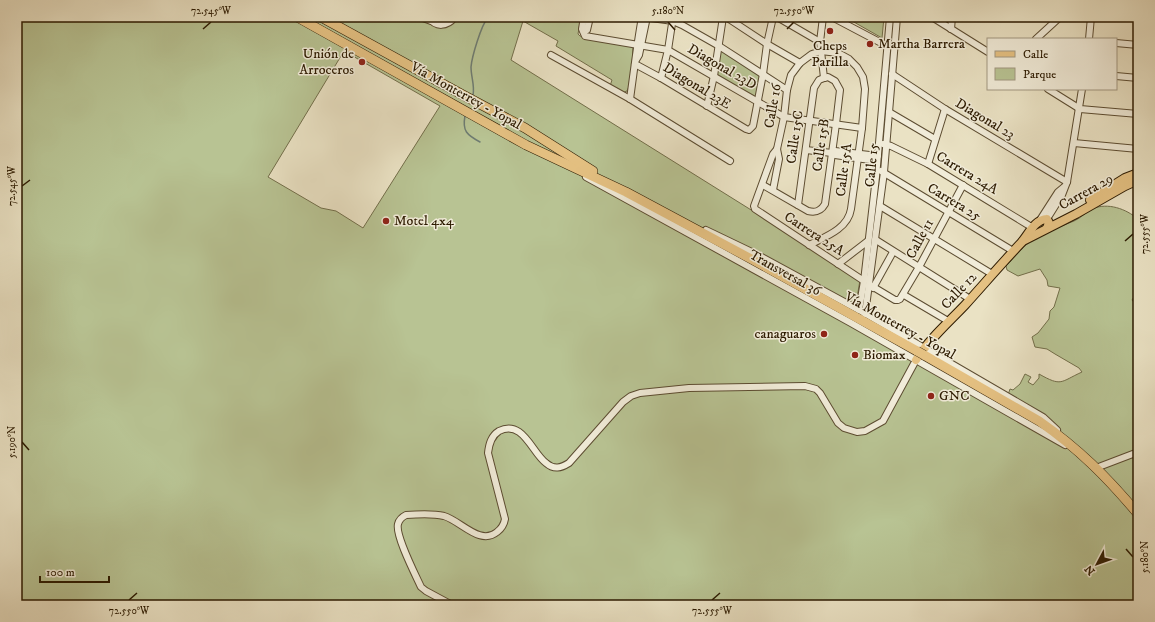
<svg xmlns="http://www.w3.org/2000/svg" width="1155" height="622" font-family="'IM FELL DW Pica',serif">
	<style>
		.green { fill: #b8c393; stroke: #726e4a; fill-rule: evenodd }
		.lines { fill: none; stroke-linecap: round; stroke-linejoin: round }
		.stream { stroke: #6e7b71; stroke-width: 1.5 }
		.minor-casing { stroke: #5c4c31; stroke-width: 8 }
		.major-casing { stroke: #2c1a00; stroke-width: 10 }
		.highway-casing { stroke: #2c1a00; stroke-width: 10 }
		.minor { stroke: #f1ecd9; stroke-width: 6 }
		.major { stroke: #e5c182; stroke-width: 8 }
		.highway { stroke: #e5c182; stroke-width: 9 }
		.highway-bridge-casing { stroke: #2c1a00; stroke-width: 10; stroke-linecap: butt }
		.highway-bridge { stroke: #e5c182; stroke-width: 9 }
		.ticks { fill: none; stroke: #2c1a00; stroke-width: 1.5 }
		.poi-dot { fill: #8f2418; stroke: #f1ecd9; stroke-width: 1.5 }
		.labels { text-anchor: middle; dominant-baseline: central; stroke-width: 3; stroke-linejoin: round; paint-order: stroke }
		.poi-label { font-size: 14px; fill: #2c1a00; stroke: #f1ecd9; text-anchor: start }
		.street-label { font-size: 14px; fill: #2c1a00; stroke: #f1ecd9 }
		.neatline { fill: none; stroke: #2c1a00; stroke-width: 1.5 }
		.ticks-label { font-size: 10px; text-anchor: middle; fill: #2c1a00 }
	</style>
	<rect width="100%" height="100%" fill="#eae2c4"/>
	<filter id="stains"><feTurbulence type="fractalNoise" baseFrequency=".005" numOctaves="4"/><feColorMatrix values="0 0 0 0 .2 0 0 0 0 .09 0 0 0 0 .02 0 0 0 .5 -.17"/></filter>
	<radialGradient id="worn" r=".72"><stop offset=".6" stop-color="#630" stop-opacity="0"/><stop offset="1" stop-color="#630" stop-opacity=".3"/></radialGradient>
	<!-- green -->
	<g class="green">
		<path d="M17,17H581L578,34L580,36L633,46C632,58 633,81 627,91L622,93L610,86L612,80L556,46L558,41L523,21L511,60L756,213L860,280L854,316L1006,401L1010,389L1013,390L1020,384L1025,374L1031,377L1028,382L1033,385L1039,378V374C1062,387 1060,382 1082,372L1079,368L1055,354L1047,349L1035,347L1032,337L1038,333L1049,319L1050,311L1054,307L1060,288L1048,286L1047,280L1040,269L1018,276L1007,270L1006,266C1015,257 1024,245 1035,238C1047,231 1062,226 1074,221C1081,218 1086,212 1092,209C1108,202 1126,209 1138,219V259L1136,263L1138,266V295L1136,294L1132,300L1138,307V605H17ZM344,51L440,106L363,228L336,211L321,208L268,177Z"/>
		<path d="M845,17H884L882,38Z"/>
		<path d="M719,49L762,76L756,99L715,75Z"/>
	</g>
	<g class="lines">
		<!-- stream -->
		<g class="stream">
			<path d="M473,95C475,86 471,77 471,67C472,56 481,26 488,17"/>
			<path d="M465,116C462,131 467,135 480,142"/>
		</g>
		<defs>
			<g id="minor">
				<path d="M420,17L431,21"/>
				<path d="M428,17C436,28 447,27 455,17"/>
				<path d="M584,17L582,29L585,36L668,50L784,117L862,128"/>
				<path d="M644,17L673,21L682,25L719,46L787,90"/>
				<path d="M726,17L767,44L800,63"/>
				<path d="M777,17L820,42"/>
				<path d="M823,17L820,42L824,78"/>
				<path d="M832,17L887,46"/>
				<path d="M932,17L988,52"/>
				<path d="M951,29L952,17"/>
				<path d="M584,32L587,30L590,17"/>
				<path d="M1036,39L1060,17"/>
				<path d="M1089,39L1091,17"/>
				<path d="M1116,43L1138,45"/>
				<path d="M551,55L630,99L730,161"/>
				<path d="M636,60L639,55L647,17"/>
				<path d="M635,64L661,78L746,129L749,130L753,126L763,74L767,44L773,17"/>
				<path d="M892,74L945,109L1067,182"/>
				<path d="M1116,76L1138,78"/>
				<path d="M661,78L668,50L673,17"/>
				<path d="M1048,89L1080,109L1138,114"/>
				<path d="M630,99C634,71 637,44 642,17"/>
				<path d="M707,106L714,76L723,17"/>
				<path d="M889,112L935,139"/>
				<path d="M1074,143L1138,149"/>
				<path d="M883,144L891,146L928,164L1033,228"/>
				<path d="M777,149L773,154L754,206L755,209L864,281"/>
				<path d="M806,150L832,153L835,155L877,161"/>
				<path d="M832,153L835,151L878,156"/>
				<path d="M928,164L945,109"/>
				<path d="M881,171L1013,251"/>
				<path d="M586,177L851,323L1065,445"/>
				<path d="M763,185L808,211C816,213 821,211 825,204L836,124L840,90L835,81L828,77L824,78"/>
				<path d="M773,190L779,159L777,149L784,117L787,90L791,75L800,63L812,54L821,51L838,53L849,59L857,67L863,77L865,89L862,128L851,209C848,229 825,237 809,245"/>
				<path d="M798,205L814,88L819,80L824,78"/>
				<path d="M880,206L992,274"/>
				<path d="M1047,219L1062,195L1067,182L1082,89"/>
				<path d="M1040,220L1058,192L1064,187"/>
				<path d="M706,230L756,254L859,310L1043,417L1057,430"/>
				<path d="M876,240L970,299"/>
				<path d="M838,264L868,241"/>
				<path d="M870,285L895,300H898L900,299L919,267L963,185"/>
				<path d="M873,288L893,252"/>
				<path d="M904,295L948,321"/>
				<path d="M859,310L864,281L876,177L890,17"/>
				<path d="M865,314L884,172L897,17"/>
				<path d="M1096,468L1138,452"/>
				<path d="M452,605L426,591L421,587C415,574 395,535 398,524C399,520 402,517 406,515C418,514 432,513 444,516C461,521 480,546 497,532C501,529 504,525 505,519L488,453C489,444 491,436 499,431C523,419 532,453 546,463C554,470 561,468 569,463L623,402L631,396L640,393L689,388L805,386L816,389L820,393L838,423L844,428L857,432L865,431L883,421L916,360"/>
			</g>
			<g id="major">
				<path d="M1090,200L1125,178L1138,173"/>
				<path d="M1023,241L1076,214L1125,186L1138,180"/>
				<path d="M916,360C929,339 948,323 965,305C984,284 1002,263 1021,243C1028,235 1035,219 1047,219L1049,223L1047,228"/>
			</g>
			<g id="highway">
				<path d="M297,17L526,145L626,192L753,260L917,351"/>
				<path d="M321,17L463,95L525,128L593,171"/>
				<path d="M924,355L1039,421C1079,449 1107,477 1138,514"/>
			</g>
		</defs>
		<!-- minor casing -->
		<use href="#minor" class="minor-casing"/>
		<!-- major casing -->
		<use href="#major" class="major-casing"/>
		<!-- highway casing -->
		<use href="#highway" class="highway-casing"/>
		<!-- minor -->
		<use href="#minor" class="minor"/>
		<!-- major -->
		<use href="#major" class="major"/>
		<!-- highway -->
		<use href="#highway" class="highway"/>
		<defs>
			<path id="highway-bridge" d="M917,351L924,355"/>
		</defs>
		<!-- highway-bridge casing -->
		<use href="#highway-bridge" class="highway-bridge-casing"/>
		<!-- highway-bridge -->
		<use href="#highway-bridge" class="highway-bridge"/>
	</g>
	<!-- ticks -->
	<path class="ticks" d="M668,22L675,30M203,29L211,22M787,29L794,22M22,186L30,180M1125,241L1133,234M22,442L29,450M1126,549L1133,557M129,600L137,593M712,600L720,593"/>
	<!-- markers -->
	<g class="poi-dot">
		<circle cx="830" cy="31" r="4"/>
		<circle cx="870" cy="44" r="4"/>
		<circle cx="362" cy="62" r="4"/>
		<circle cx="386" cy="221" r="4"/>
		<circle cx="824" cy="334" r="4"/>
		<circle cx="855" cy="355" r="4"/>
		<circle cx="931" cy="396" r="4"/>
	</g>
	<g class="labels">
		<!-- poi labels -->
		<g class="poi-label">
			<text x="878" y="44">Martha Barrera</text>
			<text x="830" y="46" text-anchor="middle">Cheps<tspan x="830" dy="16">Parilla</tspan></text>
			<text x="354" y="54" text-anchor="end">Unión de<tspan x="354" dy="16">Arroceros</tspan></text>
			<text x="394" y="221">Motel 4x4</text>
			<text x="816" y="334" text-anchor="end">canaguaros</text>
			<text x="863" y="355">Biomax</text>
			<text x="939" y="396">GNC</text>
		</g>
		<!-- street labels -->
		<g class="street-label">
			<text transform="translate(722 67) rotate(30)">Diagonal 23D</text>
			<text transform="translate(697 86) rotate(31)">Diagonal 23E</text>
			<text transform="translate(466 96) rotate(29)">Vía Monterrey - Yopal</text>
			<text transform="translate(773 106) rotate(-80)">Calle 16</text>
			<text transform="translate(985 119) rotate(31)">Diagonal 23</text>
			<text transform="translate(795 137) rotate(-82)">Calle 15C</text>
			<text transform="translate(821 145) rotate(-82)">Calle 15B</text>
			<text transform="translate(872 165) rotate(-85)">Calle 15</text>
			<text transform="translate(844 170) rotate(-83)">Calle 15A</text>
			<text transform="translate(967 173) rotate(31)">Carrera 24A</text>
			<text transform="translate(1086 192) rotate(-29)">Carrera 29</text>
			<text transform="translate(954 202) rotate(31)">Carrera 25</text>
			<text transform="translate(814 234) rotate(33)">Carrera 25A</text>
			<text transform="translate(920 239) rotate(-62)">Calle 11</text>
			<text transform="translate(785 273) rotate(29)">Transversal 36</text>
			<text transform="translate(959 291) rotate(-47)">Calle 12</text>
			<text transform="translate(900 326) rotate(29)">Vía Monterrey - Yopal</text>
		</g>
	</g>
	<!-- margin -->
	<rect width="1155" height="622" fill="none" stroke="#eae2c4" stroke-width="44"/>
	<!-- legend -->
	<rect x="987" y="38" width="130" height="52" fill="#f1ecd9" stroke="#a29882"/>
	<rect x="995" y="51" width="20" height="6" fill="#e5c182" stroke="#a29882"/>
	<text x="1023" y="58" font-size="12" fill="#2c1a00">Calle</text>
	<rect x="995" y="68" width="20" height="12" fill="#b8c393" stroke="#a29882"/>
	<text x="1023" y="78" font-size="12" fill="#2c1a00">Parque</text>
	<!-- north arrow -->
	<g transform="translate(1097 564) rotate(229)" stroke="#f1ecd9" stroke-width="3" paint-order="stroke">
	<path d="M0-3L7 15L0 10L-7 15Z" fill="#2c1a00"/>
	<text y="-6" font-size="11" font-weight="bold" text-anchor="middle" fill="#2c1a00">N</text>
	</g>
	<!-- scale -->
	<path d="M40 576v6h69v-6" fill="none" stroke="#2c1a00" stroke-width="2"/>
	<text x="46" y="576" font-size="12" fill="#2c1a00" stroke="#f1ecd9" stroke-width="3" paint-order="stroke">100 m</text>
	<rect x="22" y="22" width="1111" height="578" class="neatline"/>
	<g class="ticks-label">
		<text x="211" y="14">72.545°W</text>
		<text x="668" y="14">5.180°N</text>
		<text x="794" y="14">72.550°W</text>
		<text transform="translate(11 186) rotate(-90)" y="4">72.545°W</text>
		<text transform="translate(1144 234) rotate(-90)" y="4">72.555°W</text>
		<text transform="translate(11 442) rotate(-90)" y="4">5.190°N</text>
		<text transform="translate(1144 557) rotate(-90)" y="4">5.180°N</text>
		<text x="129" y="614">72.550°W</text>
		<text x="712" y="614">72.555°W</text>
	</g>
	<rect width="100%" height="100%" filter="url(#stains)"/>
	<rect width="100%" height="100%" fill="url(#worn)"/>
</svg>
